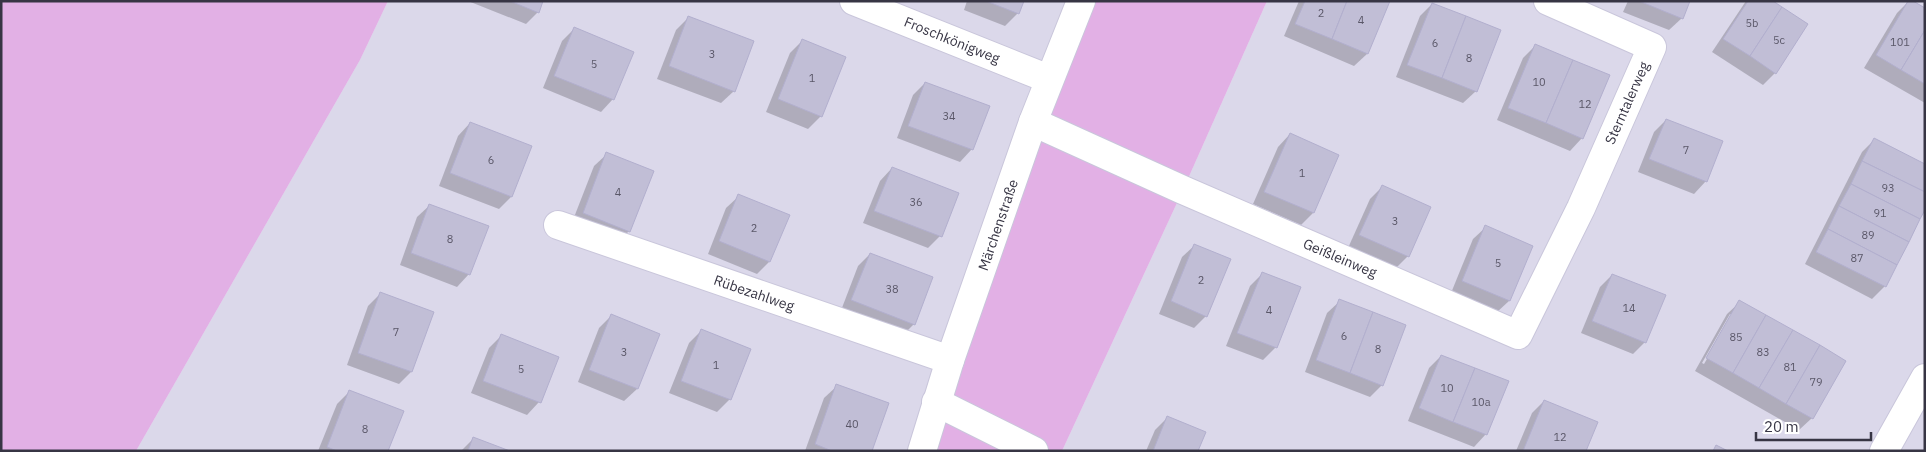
<svg xmlns="http://www.w3.org/2000/svg" width="1926" height="452" font-family="'IBM Plex Sans',sans-serif">
	<style>
		.residential { fill: #dbd8ea }
		.green { fill: #e2b0e5 }
		.shadow { fill: #0003; fill-rule: evenodd }
		.building { fill: #c1bed6; stroke: #b2afce }
		.lines { fill: none; stroke-linecap: round; stroke-linejoin: round }
		.minor-casing { stroke: #c9c6db; stroke-width: 30 }
		.minor { stroke: #fff; stroke-width: 28 }
		.labels { text-anchor: middle; dominant-baseline: central; stroke-width: 4.5; stroke-linejoin: round; paint-order: stroke }
		.number-label { font-size: 11px; fill: #5a5768 }
		.street-label { font-size: 14px; fill: #373544; stroke: #fff }
	</style>
	<rect width="100%" height="100%" fill="#e8e6f2"/>
	<!-- residential -->
	<g class="residential">
		<path d="M388,1H1081L922,451H136L360,60Z"/>
		<path d="M1267,1H1925V451H1062L1183,190Z"/>
	</g>
	<!-- green -->
	<g class="green">
		<path d="M1,1H388L360,60L136,451H1Z"/>
		<path d="M1081,1H1267L1183,190L1062,451H922Z"/>
	</g>
	<!-- shadow -->
	<g class="shadow">
		<path d="M468,1H542L538,12L526,24Z"/>
		<path d="M967,1H1022L1018,13L1005,26L964,10Z"/>
		<path d="M1299,1H1389L1367,54L1354,66L1284,36Z"/>
		<path d="M1628,1H1688L1682,18L1669,30L1623,12Z"/>
		<path d="M1746,1H1771L1775,73L1763,85L1712,52Z"/>
		<path d="M1909,1L1925,10V103L1864,68L1897,13Z"/>
		<path d="M1432,4L1476,91L1463,103L1396,77L1420,16Z"/>
		<path d="M689,17L734,91L721,103L657,79L676,30Z"/>
		<path d="M574,29L613,99L601,112L543,88L562,41Z"/>
		<path d="M802,41L821,116L808,129L766,112L790,53Z"/>
		<path d="M1536,45L1582,138L1570,151L1497,120L1523,58Z"/>
		<path d="M925,83L972,149L960,162L897,138L913,95Z"/>
		<path d="M1666,120L1706,181L1694,194L1638,172L1654,132Z"/>
		<path d="M470,123L511,197L499,209L439,186L458,136Z"/>
		<path d="M1290,134L1313,213L1301,225L1253,204L1278,147Z"/>
		<path d="M1874,140L1925,208L1884,287L1872,299L1805,264L1862,152Z"/>
		<path d="M607,154L629,231L617,243L571,225L594,166Z"/>
		<path d="M892,168L940,236L928,248L863,223L880,181Z"/>
		<path d="M1382,187L1408,256L1395,269L1348,248L1370,199Z"/>
		<path d="M739,196L769,262L757,274L708,254L726,208Z"/>
		<path d="M430,205L469,274L457,287L400,265L417,217Z"/>
		<path d="M1486,227L1532,246L1509,301L1496,313L1451,293L1473,239Z"/>
		<path d="M1195,245L1206,316L1194,328L1159,314L1182,257Z"/>
		<path d="M870,254L914,324L902,336L840,313L858,266Z"/>
		<path d="M1263,273L1299,288L1276,347L1263,360L1226,346L1250,286Z"/>
		<path d="M1612,275L1645,342L1633,354L1581,333L1600,287Z"/>
		<path d="M380,294L411,372L399,384L347,365L368,306Z"/>
		<path d="M1340,301L1382,385L1370,397L1305,372L1327,313Z"/>
		<path d="M1740,302L1812,418L1799,430L1695,371L1727,314ZM1730,314H1733L1704,364L1702,363Z"/>
		<path d="M611,316L658,334L637,389L624,401L578,382L599,328Z"/>
		<path d="M701,331L749,350L729,400L717,412L669,393L689,343Z"/>
		<path d="M501,336L557,358L539,402L527,415L471,393L489,348Z"/>
		<path d="M1441,356L1486,434L1474,447L1408,421L1429,368Z"/>
		<path d="M837,386L870,451H805L824,398Z"/>
		<path d="M349,392L387,451H318L337,404Z"/>
		<path d="M1544,401L1585,451H1516L1532,413Z"/>
		<path d="M1168,417L1196,451H1146L1155,430Z"/>
		<path d="M473,439L506,451H461Z"/>
	</g>
	<!-- building -->
	<g class="building">
		<path d="M510,1H543L539,13Z"/>
		<path d="M986,1H1024L1019,14Z"/>
		<path d="M1305,1H1347L1332,39L1295,24Z"/>
		<path d="M1347,1H1390L1368,54L1332,39Z"/>
		<path d="M1639,1H1690L1683,19Z"/>
		<path d="M1748,1H1773L1782,7L1750,56L1723,39Z"/>
		<path d="M1908,1H1913L1925,8V30L1901,70L1876,55Z"/>
		<path d="M1432,3L1466,16L1442,78L1407,65Z"/>
		<path d="M1782,7L1808,24L1776,74L1750,56Z"/>
		<path d="M688,16L754,41L735,92L669,66Z"/>
		<path d="M1466,16L1501,30L1477,92L1442,78Z"/>
		<path d="M574,27L634,52L614,100L554,76Z"/>
		<path d="M1925,30V84L1901,70Z"/>
		<path d="M802,39L846,57L822,117L778,99Z"/>
		<path d="M1535,44L1573,60L1546,123L1508,108Z"/>
		<path d="M1573,60L1610,75L1583,139L1546,123Z"/>
		<path d="M925,82L990,106L973,150L908,126Z"/>
		<path d="M1666,119L1723,141L1707,182L1649,159Z"/>
		<path d="M470,122L532,146L512,197L450,173Z"/>
		<path d="M1290,133L1339,155L1314,213L1264,192Z"/>
		<path d="M1874,138L1925,164V192L1862,161Z"/>
		<path d="M606,152L654,171L630,232L583,213Z"/>
		<path d="M1862,161L1925,192V210L1920,219L1851,184Z"/>
		<path d="M892,167L959,193L942,237L874,211Z"/>
		<path d="M1851,184L1920,219L1909,242L1839,206Z"/>
		<path d="M1382,185L1431,207L1409,257L1359,235Z"/>
		<path d="M738,194L790,215L770,262L719,241Z"/>
		<path d="M429,204L489,226L470,275L411,253Z"/>
		<path d="M1839,206L1909,242L1897,265L1828,229Z"/>
		<path d="M1485,225L1533,246L1510,301L1462,281Z"/>
		<path d="M1828,229L1897,265L1886,287L1816,252Z"/>
		<path d="M1194,244L1231,259L1207,317L1171,301Z"/>
		<path d="M870,253L933,277L915,325L851,300Z"/>
		<path d="M1262,272L1301,287L1277,348L1237,333Z"/>
		<path d="M1612,274L1666,295L1646,343L1592,321Z"/>
		<path d="M380,292L434,312L412,372L358,353Z"/>
		<path d="M1339,299L1373,312L1350,373L1316,360Z"/>
		<path d="M1739,300L1766,315L1733,373L1706,358Z"/>
		<path d="M1373,312L1406,325L1383,386L1350,373Z"/>
		<path d="M611,314L660,334L638,389L589,370Z"/>
		<path d="M1766,315L1793,330L1759,388L1733,373Z"/>
		<path d="M701,329L751,349L731,400L681,381Z"/>
		<path d="M1793,330L1820,345L1786,404L1759,388Z"/>
		<path d="M501,334L559,357L541,403L483,381Z"/>
		<path d="M1820,345L1846,361L1813,419L1786,404Z"/>
		<path d="M1441,355L1475,368L1453,422L1419,408Z"/>
		<path d="M1475,368L1509,381L1487,435L1453,422Z"/>
		<path d="M836,384L889,403L872,451H832L815,444Z"/>
		<path d="M349,390L404,411L388,451H337L327,447Z"/>
		<path d="M1544,400L1598,422L1586,451H1523Z"/>
		<path d="M1167,416L1206,432L1198,451H1153Z"/>
		<path d="M473,437L510,451H468Z"/>
		<path d="M1716,445L1728,451H1713Z"/>
	</g>
	<g class="lines">
		<defs>
			<g id="minor">
				<path d="M854,1L1049,79"/>
				<path d="M1033,122L1183,190L1518,335L1581,208L1652,47L1548,1"/>
				<path d="M558,225L950,360"/>
				<path d="M936,402L1034,451"/>
				<path d="M922,451L950,360L1033,122L1081,1"/>
				<path d="M1884,451L1925,378"/>
			</g>
		</defs>
		<!-- minor casing -->
		<use href="#minor" class="minor-casing"/>
		<!-- minor -->
		<use href="#minor" class="minor"/>
	</g>
	<g class="labels">
		<!-- number labels -->
		<g class="number-label">
			<text x="1321" y="13">2</text>
			<text x="1361" y="20">4</text>
			<text x="1752" y="23">5b</text>
			<text x="1779" y="40">5c</text>
			<text x="1900" y="42">101</text>
			<text x="1435" y="43">6</text>
			<text x="712" y="54">3</text>
			<text x="1469" y="58">8</text>
			<text x="594" y="64">5</text>
			<text x="812" y="78">1</text>
			<text x="1539" y="82">10</text>
			<text x="1585" y="104">12</text>
			<text x="949" y="116">34</text>
			<text x="1686" y="150">7</text>
			<text x="491" y="160">6</text>
			<text x="1302" y="173">1</text>
			<text x="1888" y="188">93</text>
			<text x="618" y="192">4</text>
			<text x="916" y="202">36</text>
			<text x="1880" y="213">91</text>
			<text x="1395" y="221">3</text>
			<text x="754" y="228">2</text>
			<text x="1868" y="235">89</text>
			<text x="450" y="239">8</text>
			<text x="1857" y="258">87</text>
			<text x="1498" y="263">5</text>
			<text x="1201" y="280">2</text>
			<text x="892" y="289">38</text>
			<text x="1629" y="308">14</text>
			<text x="1269" y="310">4</text>
			<text x="396" y="332">7</text>
			<text x="1344" y="336">6</text>
			<text x="1736" y="337">85</text>
			<text x="1378" y="349">8</text>
			<text x="624" y="352">3</text>
			<text x="1763" y="352">83</text>
			<text x="716" y="365">1</text>
			<text x="1790" y="367">81</text>
			<text x="521" y="369">5</text>
			<text x="1816" y="382">79</text>
			<text x="1447" y="388">10</text>
			<text x="1481" y="402">10a</text>
			<text x="852" y="424">40</text>
			<text x="365" y="429">8</text>
			<text x="1560" y="437">12</text>
		</g>
		<!-- street labels -->
		<g class="street-label">
			<text transform="translate(952 40) rotate(22)">Froschkönigweg</text>
			<text transform="translate(1627 103) rotate(-66)">Sterntalerweg</text>
			<text transform="translate(998 225) rotate(-71)">Märchenstraße</text>
			<text transform="translate(1340 258) rotate(23)">Geißleinweg</text>
			<text transform="translate(754 293) rotate(19)">Rübezahlweg</text>
		</g>
	</g>
	<!-- border -->
	<rect width="1926" height="452" fill="none" stroke="#373544" stroke-width="5"/>
	<!-- scale -->
	<path d="M1756 432v8h115v-8" fill="none" stroke="#373544" stroke-width="2.5"/>
	<text x="1764" y="432" font-size="15" fill="#373544" stroke="#ffffff" stroke-width="4" paint-order="stroke">20 m</text>
</svg>
